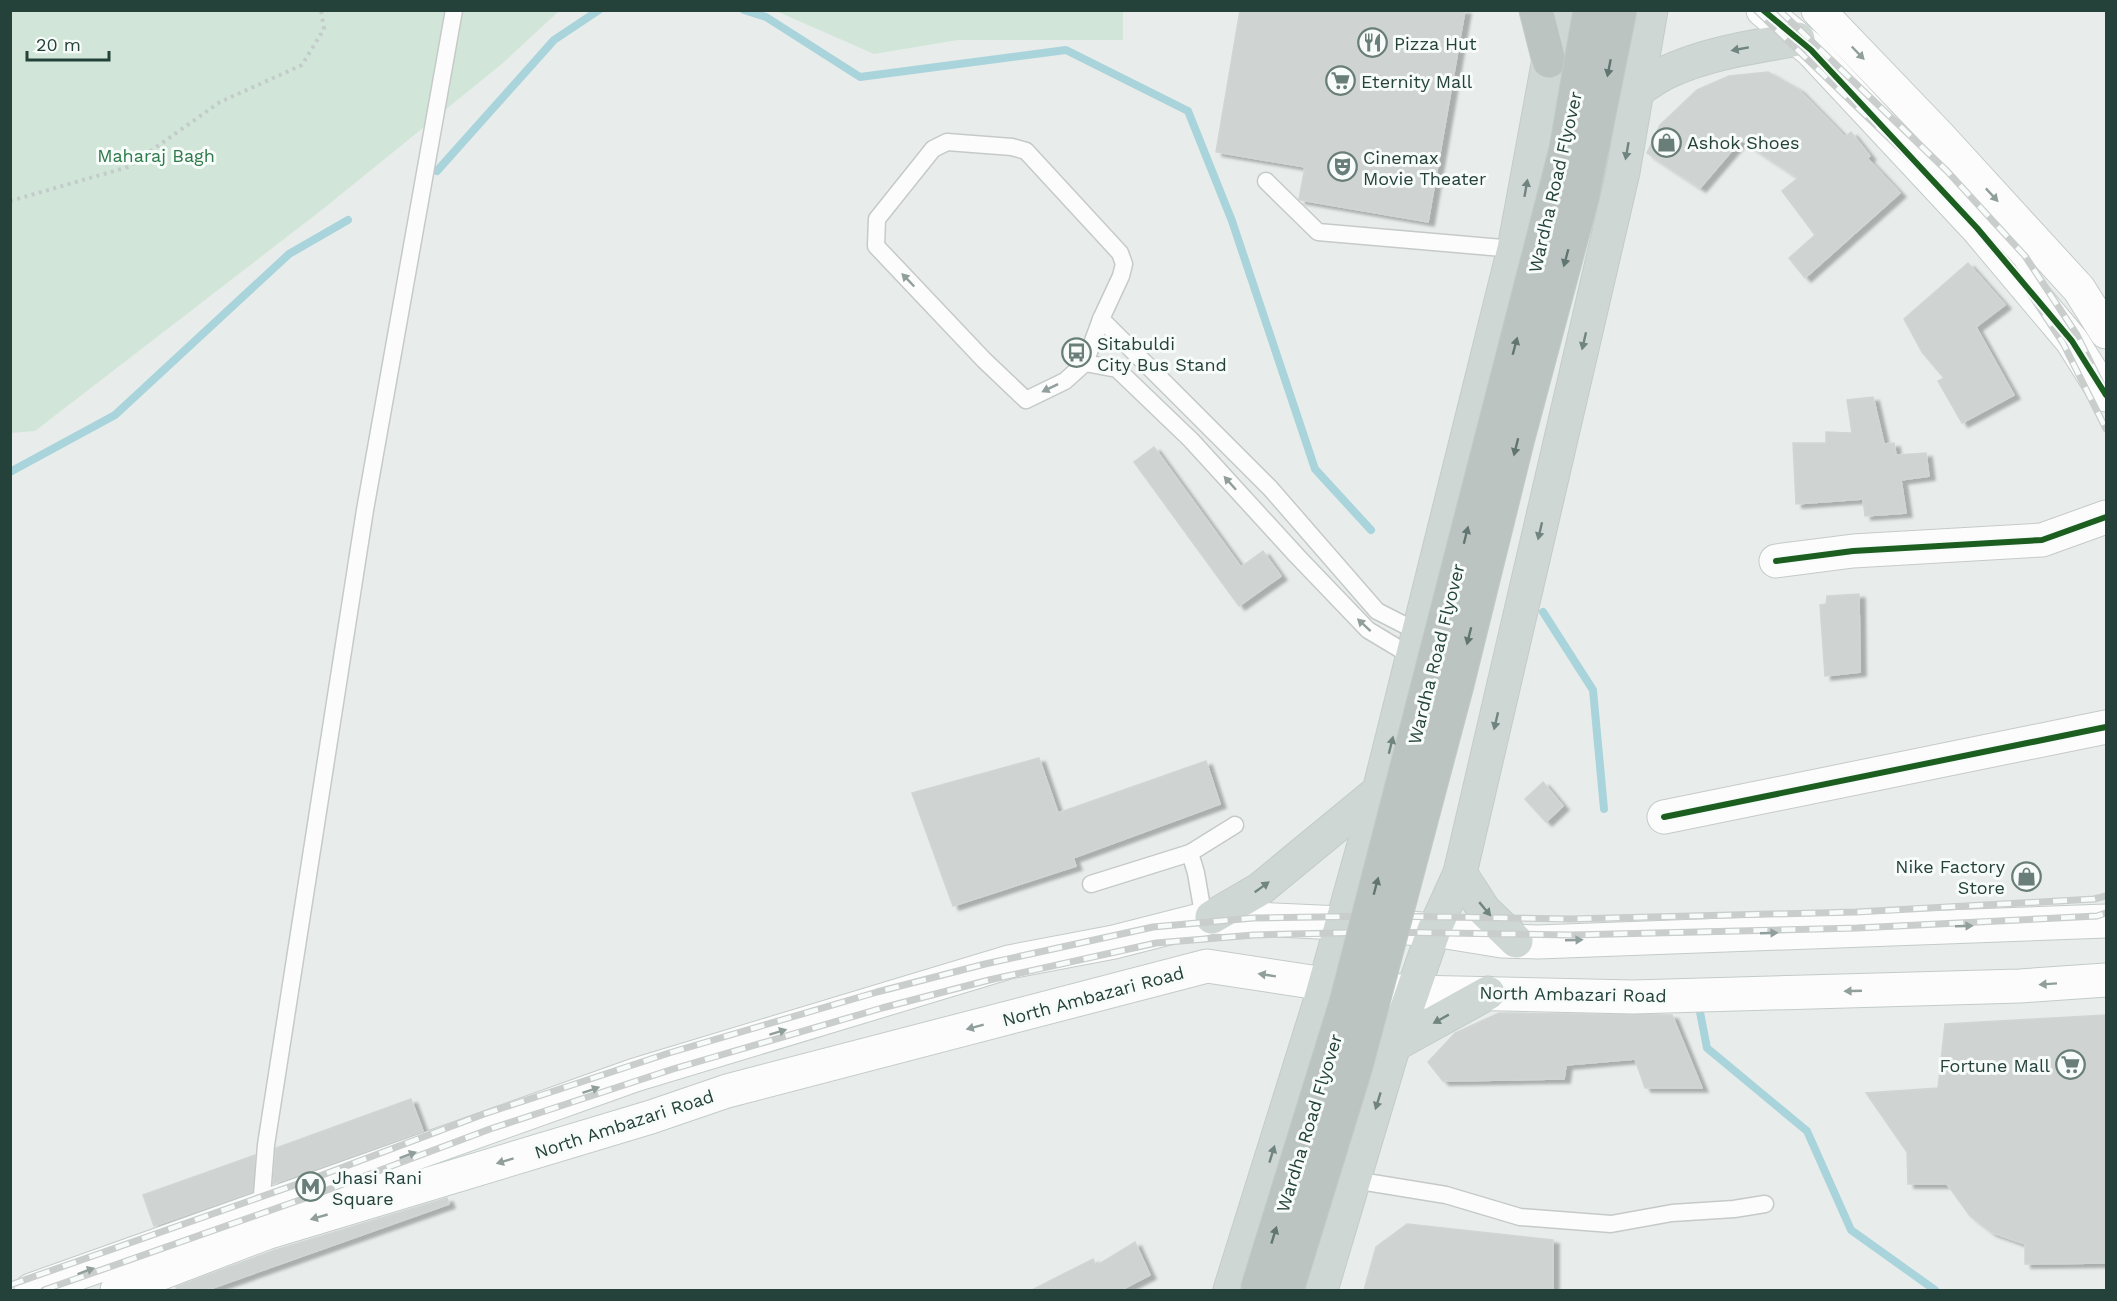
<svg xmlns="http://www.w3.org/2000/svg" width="2117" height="1301" font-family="'Work Sans',sans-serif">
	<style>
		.green { fill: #d1e6d8 }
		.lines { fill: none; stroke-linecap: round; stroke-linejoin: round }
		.stream { stroke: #a9d4db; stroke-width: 8 }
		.building { fill: #cfd4d2; stroke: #d1d6d4; stroke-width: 1.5; filter: url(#shadow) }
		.lane-casing { stroke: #c5cac8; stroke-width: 19 }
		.street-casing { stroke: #c5cac8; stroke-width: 35 }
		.secondary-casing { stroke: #c3cbc8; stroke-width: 35 }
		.primary-casing { stroke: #c3ccc9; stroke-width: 35 }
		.highway-casing { stroke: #c3ccc9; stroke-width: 35 }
		.path { stroke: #c3ccca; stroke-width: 4; stroke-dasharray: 3 4.5; stroke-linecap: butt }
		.lane { stroke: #fcfcfc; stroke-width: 16 }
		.street { stroke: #fcfcfc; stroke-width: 33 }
		.secondary { stroke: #fcfcfc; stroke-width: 33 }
		.primary { stroke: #cfd7d5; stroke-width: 33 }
		.highway { stroke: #bcc4c2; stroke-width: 33 }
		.rail-casing { stroke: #c9cdcc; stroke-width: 7 }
		.rail { stroke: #f7fbf9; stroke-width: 4.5; stroke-dasharray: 14; stroke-linecap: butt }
		.highway-bridge-casing { stroke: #c3ccc9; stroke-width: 35; stroke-linecap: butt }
		.highway-bridge { stroke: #bcc4c2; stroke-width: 33 }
		.cycleway-casing { stroke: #f7fbf9; stroke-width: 10 }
		.cycleway { stroke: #1b5e20; stroke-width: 6 }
		.oneway { fill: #718580 }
		.oneway2 { fill: #909f9b }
		.oneway3 { fill: #617670 }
		.labels { text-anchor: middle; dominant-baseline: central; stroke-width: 6; stroke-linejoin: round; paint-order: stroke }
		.poi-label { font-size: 18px; fill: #24423a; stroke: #f7fbf9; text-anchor: start }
		.park-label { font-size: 18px; fill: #2d7a4b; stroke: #f7fbf9 }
		.street-label { font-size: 18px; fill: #24423a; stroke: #f7fbf9 }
	</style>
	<defs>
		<filter id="shadow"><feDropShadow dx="6" dy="4" stdDeviation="1.5" flood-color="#0004"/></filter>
	</defs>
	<rect width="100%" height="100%" fill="#e8edeb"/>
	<!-- green -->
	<g class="green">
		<path d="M11,11H559L503,63L323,209L35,431L11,433Z"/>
		<path d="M776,11H1123V40H958L874,54Z"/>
	</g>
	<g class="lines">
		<!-- stream -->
		<g class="stream">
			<path d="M744,10L766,17L860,77L1066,50L1188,111L1232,221L1315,469L1371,530"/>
			<path d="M437,171L554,40L599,10"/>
			<path d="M10,472L115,415L289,254L348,220"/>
			<path d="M1543,612L1593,690L1604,809"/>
			<path d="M1699,1007L1707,1048L1807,1131L1851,1230L1935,1290"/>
		</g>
	</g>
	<!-- building -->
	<g class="building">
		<path d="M1240,10H1465L1428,222L1301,200L1299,199L1305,167L1216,152Z"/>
		<path d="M1768,72L1798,89L1845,137L1851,132L1870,156L1867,158L1900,193L1805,278L1789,258L1815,235L1782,191L1798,178L1741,140L1700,188L1647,153L1660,125L1697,90L1729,76Z"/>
		<path d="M1968,263L2005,305L1976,327L2014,395L1962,423L1938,381L1944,378L1922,352L1904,319Z"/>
		<path d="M1873,397L1884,444L1894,443L1896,455L1926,453L1929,476L1901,480L1906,513L1865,516L1863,499L1796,504L1793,443H1826V432L1852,433L1847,400Z"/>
		<path d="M1154,447L1241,567L1263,551L1281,576L1239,606L1134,462Z"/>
		<path d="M1859,594L1860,672L1825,676L1820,605L1826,604L1827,596Z"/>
		<path d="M1039,758L1058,813L1206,761L1220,804L1073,858L1076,866L953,906L912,793Z"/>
		<path d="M1543,782L1563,806L1546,822L1525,799Z"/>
		<path d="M1499,1013L1672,1015L1702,1088H1645L1635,1059L1566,1065L1564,1079L1443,1081L1428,1062L1455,1033Z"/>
		<path d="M2106,1015V1263L2025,1264V1244L1991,1232L1970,1216L1947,1184H1908L1907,1152L1866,1093L1938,1088L1945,1024Z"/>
		<path d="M411,1099L423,1131L273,1184L276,1148Z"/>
		<path d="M255,1155L252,1192L154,1226L143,1195Z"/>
		<path d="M447,1198L449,1204L207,1290H177L176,1287L272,1251Z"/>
		<path d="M1407,1224L1553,1240V1290H1364L1376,1247Z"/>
		<path d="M1135,1242L1150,1275L1121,1290H1032L1093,1259L1096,1266Z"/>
	</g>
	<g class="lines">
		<defs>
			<g id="lane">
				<path d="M1266,181L1318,232L1514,249"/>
				<path d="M1085,363L1101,319"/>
				<path d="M1413,657L1368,630L1297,556L1191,440L1117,369L1085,363L1065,381L1026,400L984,360L876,246L877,219L933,149L947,142L1012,147L1026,151L1120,253L1124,264L1121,276L1101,319L1270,488L1377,611L1420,633"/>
				<path d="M1190,853L1196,873L1204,919"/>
				<path d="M1091,884L1190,853L1235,825"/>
				<path d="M1354,1180L1446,1195L1520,1217L1611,1224L1672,1213L1734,1209L1765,1204"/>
				<path d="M261,1208L266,1145L365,510L454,10"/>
			</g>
			<g id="street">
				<path d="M1776,561L1853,551L2042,540L2106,517"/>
				<path d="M1664,817L2106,727"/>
			</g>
			<g id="secondary">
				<path d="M1763,10L1811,50L1977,228L2072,341L2106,395"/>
				<path d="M1818,10L1938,135L2079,289L2106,332"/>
				<path d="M31,1290L635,1075L1009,962L1114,942L1212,917L1341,923L1434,930L1502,941L1538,942L2106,921"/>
				<path d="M117,1290L266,1233L651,1117L727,1091L1207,966L1325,984L1412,992L1633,997L2020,986L2106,980"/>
			</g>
			<g id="primary">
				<path d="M1637,91C1646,85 1655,78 1665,73C1707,53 1753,47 1798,39"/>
				<path d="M1460,873L1484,910L1516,941"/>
				<path d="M1212,917L1260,889L1379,791"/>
				<path d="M1394,1045L1488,993"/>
				<path d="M1230,1290L1320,1002L1379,791L1514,249L1558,10"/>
				<path d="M1321,1290L1394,1045L1434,930L1460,873L1623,172L1651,10"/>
			</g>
			<path id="highway" d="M1536,10L1549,61"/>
		</defs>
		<!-- lane casing -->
		<use href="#lane" class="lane-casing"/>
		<!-- street casing -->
		<use href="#street" class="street-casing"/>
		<!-- secondary casing -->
		<use href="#secondary" class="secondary-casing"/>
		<!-- primary casing -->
		<use href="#primary" class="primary-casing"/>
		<!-- highway casing -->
		<use href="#highway" class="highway-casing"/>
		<!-- path -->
		<path class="path" d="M10,201L128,167L220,102L302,65L324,29L321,10"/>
		<!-- lane -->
		<use href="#lane" class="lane"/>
		<!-- street -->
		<use href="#street" class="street"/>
		<!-- secondary -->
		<use href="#secondary" class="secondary"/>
		<!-- primary -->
		<use href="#primary" class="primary"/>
		<!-- highway -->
		<use href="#highway" class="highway"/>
		<defs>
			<g id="rail">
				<path d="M1756,10L1935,182L2012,266L2063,343L2106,429"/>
				<path d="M1779,10L1947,171L2025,256L2077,335L2106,393"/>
				<path d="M10,1285L309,1180L484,1114L669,1053L877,992L985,964L1153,927L1253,918L1381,916L1571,919L1856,912L2094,899L2106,896"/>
				<path d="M44,1290L314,1195L490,1129L673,1069L882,1008L989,980L1156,943L1254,935L1381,932L1571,935L1857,928L2097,916L2106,913"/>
			</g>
		</defs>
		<!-- rail casing -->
		<use href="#rail" class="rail-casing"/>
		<!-- rail -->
		<use href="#rail" class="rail"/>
		<defs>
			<g id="highway-bridge">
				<path d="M1257,1290L1346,1003L1566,149L1590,10"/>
				<path d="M1287,1290L1356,1066L1457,685L1518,438L1582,198L1620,10"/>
			</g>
		</defs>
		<!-- highway-bridge casing -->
		<use href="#highway-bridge" class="highway-bridge-casing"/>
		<!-- highway-bridge -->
		<use href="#highway-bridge" class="highway-bridge"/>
		<defs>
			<g id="cycleway">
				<path d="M1763,10L1811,50L1977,228L2072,341L2106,395"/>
				<path d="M1776,561L1853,551L2042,540L2106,517"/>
				<path d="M1664,817L2106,727"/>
			</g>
		</defs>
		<!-- cycleway casing -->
		<use href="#cycleway" class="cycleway-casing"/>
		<!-- cycleway -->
		<use href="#cycleway" class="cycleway"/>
	</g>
	<!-- one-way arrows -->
	<defs><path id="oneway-solid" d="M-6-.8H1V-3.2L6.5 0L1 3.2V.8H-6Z" transform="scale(1.5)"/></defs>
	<g class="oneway">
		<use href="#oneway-solid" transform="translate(1740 49) rotate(170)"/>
		<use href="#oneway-solid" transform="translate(1627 151) rotate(100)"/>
		<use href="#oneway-solid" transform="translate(1526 188) rotate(-80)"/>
		<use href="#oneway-solid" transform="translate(1584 341) rotate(103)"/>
		<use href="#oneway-solid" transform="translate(1540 531) rotate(103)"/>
		<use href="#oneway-solid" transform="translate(1496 721) rotate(103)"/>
		<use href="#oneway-solid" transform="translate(1391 745) rotate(-76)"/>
		<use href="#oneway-solid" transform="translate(1262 887) rotate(-36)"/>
		<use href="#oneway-solid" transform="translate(1485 909) rotate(50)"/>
		<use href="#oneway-solid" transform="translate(1441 1019) rotate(151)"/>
		<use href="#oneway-solid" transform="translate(1378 1101) rotate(107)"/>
		<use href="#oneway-solid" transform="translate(1272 1154) rotate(-73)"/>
	</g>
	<g class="oneway2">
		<use href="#oneway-solid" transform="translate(1858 53) rotate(46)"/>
		<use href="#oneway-solid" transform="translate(1992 195) rotate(47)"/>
		<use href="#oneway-solid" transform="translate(908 280) rotate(-134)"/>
		<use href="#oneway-solid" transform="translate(1050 388) rotate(154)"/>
		<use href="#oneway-solid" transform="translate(1230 483) rotate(-132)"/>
		<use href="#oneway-solid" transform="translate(1364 625) rotate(-137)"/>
		<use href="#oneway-solid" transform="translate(1964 926) rotate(-2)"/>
		<use href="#oneway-solid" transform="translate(1769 933) rotate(-2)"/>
		<use href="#oneway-solid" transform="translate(1574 940) rotate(-2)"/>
		<use href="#oneway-solid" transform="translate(1267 975) rotate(-171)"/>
		<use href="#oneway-solid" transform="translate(2048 984) rotate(176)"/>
		<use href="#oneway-solid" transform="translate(1853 991) rotate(178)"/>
		<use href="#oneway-solid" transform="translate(975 1027) rotate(165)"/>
		<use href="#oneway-solid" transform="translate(778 1032) rotate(-17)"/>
		<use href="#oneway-solid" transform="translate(591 1090) rotate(-19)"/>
		<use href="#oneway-solid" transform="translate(408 1155) rotate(-20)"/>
		<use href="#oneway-solid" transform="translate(505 1161) rotate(163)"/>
		<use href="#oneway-solid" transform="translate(319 1217) rotate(164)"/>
		<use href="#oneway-solid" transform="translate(86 1271) rotate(-20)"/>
	</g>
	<g class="oneway3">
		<use href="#oneway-solid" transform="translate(1609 68) rotate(101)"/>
		<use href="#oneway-solid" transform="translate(1566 258) rotate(105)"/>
		<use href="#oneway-solid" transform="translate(1515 346) rotate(-75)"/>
		<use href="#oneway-solid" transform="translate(1516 447) rotate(104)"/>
		<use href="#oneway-solid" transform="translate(1466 535) rotate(-76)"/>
		<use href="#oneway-solid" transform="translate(1469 636) rotate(104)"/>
		<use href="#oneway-solid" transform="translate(1376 886) rotate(-75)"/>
		<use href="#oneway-solid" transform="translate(1274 1235) rotate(-73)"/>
	</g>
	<!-- icons -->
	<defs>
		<symbol id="restaurant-ring" viewBox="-11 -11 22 22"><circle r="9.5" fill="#f7fbf9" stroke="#697e78" stroke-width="1.5"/><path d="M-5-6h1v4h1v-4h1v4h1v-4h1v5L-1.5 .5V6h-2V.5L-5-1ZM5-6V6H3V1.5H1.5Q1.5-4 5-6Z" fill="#697e78"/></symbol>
		<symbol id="supermarket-ring" viewBox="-11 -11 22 22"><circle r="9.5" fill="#f7fbf9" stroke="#697e78" stroke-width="1.5"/><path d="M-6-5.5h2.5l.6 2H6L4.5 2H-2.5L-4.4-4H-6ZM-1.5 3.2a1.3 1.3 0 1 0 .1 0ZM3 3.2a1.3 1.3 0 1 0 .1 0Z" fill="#697e78"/></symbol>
		<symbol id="shop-ring" viewBox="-11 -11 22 22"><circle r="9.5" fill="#f7fbf9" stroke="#697e78" stroke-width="1.5"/><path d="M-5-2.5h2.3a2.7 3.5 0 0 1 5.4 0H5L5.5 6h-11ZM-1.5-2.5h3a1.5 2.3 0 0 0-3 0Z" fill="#697e78"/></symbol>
		<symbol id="theatre-ring" viewBox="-11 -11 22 22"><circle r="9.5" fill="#f7fbf9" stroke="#697e78" stroke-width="1.5"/><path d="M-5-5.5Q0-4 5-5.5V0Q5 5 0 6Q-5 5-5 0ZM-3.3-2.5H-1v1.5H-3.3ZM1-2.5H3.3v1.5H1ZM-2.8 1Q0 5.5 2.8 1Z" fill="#697e78"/></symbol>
		<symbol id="bus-ring" viewBox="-11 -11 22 22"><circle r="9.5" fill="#f7fbf9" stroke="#697e78" stroke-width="1.5"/><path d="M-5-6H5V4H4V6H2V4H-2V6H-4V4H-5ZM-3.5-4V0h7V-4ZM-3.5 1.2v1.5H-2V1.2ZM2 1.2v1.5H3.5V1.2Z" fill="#697e78"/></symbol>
		<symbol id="metro-ring" viewBox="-11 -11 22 22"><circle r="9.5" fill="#f7fbf9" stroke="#697e78" stroke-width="1.5"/><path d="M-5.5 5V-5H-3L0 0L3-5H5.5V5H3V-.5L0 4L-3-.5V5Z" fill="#697e78"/></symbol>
	</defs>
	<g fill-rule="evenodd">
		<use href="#restaurant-ring" x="1356" y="26" width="33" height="33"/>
		<use href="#supermarket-ring" x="1324" y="64" width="33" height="33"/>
		<use href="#shop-ring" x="1650" y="126" width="33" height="33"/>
		<use href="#theatre-ring" x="1326" y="150" width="33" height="33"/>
		<use href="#bus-ring" x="1060" y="336" width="33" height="33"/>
		<use href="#shop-ring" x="2010" y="860" width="33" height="33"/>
		<use href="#supermarket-ring" x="2054" y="1048" width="33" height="33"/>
		<use href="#metro-ring" x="294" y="1170" width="33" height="33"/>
	</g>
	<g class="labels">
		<!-- poi labels -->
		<g class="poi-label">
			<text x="1394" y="43">Pizza Hut</text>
			<text x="1361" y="81">Eternity Mall</text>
			<text x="1687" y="142">Ashok Shoes</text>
			<text x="1363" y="157">Cinemax<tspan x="1363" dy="21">Movie Theater</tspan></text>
			<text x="1097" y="343">Sitabuldi<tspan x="1097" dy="21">City Bus Stand</tspan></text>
			<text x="2005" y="866" text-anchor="end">Nike Factory<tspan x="2005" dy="21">Store</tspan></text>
			<text x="2050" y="1065" text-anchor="end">Fortune Mall</text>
			<text x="332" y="1177">Jhasi Rani<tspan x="332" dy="21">Square</tspan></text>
		</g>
		<!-- park labels -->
		<g class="park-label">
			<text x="156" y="155">Maharaj Bagh</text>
		</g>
		<!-- street labels -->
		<g class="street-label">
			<text transform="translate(1555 182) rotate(-77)">Wardha Road Flyover</text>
			<text transform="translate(1436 654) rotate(-76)">Wardha Road Flyover</text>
			<text transform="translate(1573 994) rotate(1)">North Ambazari Road</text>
			<text transform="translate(1093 996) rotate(-15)">North Ambazari Road</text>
			<text transform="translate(1309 1123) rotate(-73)">Wardha Road Flyover</text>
			<text transform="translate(624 1124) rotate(-18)">North Ambazari Road</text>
		</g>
	</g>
	<!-- border -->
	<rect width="2117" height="1301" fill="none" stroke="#24423a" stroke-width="24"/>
	<!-- scale -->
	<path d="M27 51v9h82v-9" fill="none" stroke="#24423a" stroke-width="3"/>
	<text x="36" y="51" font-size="18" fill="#24423a" stroke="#f7fbf9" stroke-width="4.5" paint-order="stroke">20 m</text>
</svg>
